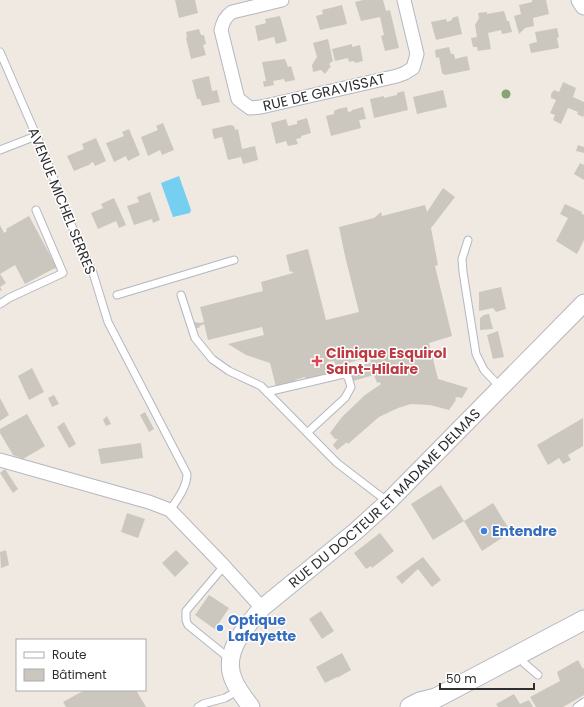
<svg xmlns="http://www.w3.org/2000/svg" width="584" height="707" font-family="Poppins,sans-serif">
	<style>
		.water { fill: #75cff0 }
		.building { fill: #cbc7bf }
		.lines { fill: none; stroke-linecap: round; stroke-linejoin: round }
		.service-casing { stroke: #b4b7c1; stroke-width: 9 }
		.minor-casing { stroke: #b4b7c1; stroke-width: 15 }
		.tertiary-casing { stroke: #b4b7c1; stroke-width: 19 }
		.secondary-casing { stroke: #b4b7c1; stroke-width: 21 }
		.service { stroke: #fff; stroke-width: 7 }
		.minor { stroke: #fff; stroke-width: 13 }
		.tertiary { stroke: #fff; stroke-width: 17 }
		.secondary { stroke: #fff; stroke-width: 19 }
		.tree { fill: #84a574 }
		.health-dot { fill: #e0444e; stroke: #fff; stroke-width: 1.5 }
		.shop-dot { fill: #3f7fe0; stroke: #fff; stroke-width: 1.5 }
		.labels { text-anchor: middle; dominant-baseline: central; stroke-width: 3; stroke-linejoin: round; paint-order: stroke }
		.street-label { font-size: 14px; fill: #2e2e2e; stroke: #fff }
		.health-label { font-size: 14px; font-weight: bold; fill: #be3a42; stroke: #fff; text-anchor: start }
		.shop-label { font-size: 14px; font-weight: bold; fill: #366cbe; stroke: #fff; text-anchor: start }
	</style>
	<rect width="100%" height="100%" fill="#efe9e1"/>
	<!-- water -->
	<path class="water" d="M179,176L191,210L190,213L173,217L161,183Z"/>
	<!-- building -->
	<g class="building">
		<path d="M175,0H195L198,13L179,18Z"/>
		<path d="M363,0H383L386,11L390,10L399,48L385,51L381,36L384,35L380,17L361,21L355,2Z"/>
		<path d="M532,0H546L549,14L533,18L534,26L525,28L519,34L514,16L521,14L519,5L532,2Z"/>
		<path d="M342,5L347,24L320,30L316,16L323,14L322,10Z"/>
		<path d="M504,11L507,21H509L512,32L502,34L501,30L488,33L491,49L478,51L477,47H473L471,38L477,37L475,25L479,18L478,13L487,12V14Z"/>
		<path d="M280,16L287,41L276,44L274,37L258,41L255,26L266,23L265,19Z"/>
		<path d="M458,16L462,34L436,40L431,22L446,19L447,22L452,20V18Z"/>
		<path d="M557,28L559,37L557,38L559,48L531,53L529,44L537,42L535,32Z"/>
		<path d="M199,29L201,35H204L206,44L203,45L206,55L191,59L186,38H187L186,32Z"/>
		<path d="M328,39L333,61L329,64L331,66L325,74L321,70L313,72L312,65L317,57L313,43Z"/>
		<path d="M352,44V47L360,45L363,61L356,63L353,61L349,62L348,58L335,61L332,49Z"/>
		<path d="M449,47L451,54H454L455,59L467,56L470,70L445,75L442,73L439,57L436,58L435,50Z"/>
		<path d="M285,59L288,67L291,66L295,80L285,82L284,79L273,81L274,85L264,87L263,81H266L262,62Z"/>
		<path d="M209,76L212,91L217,90L220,102L202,106L200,99H197L192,80Z"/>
		<path d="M563,82L576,88L573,97L584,102V115L583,117L577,114L578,112L568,108L561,124L553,120L555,115L550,113L556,100L551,98V94L554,90L559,92Z"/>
		<path d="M443,90L447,107L417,114L413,97Z"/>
		<path d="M404,91L408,110L374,118L370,99L384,96V98L397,95V93Z"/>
		<path d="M347,107L348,112L352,111V110L363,107L366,119L359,120L361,128L331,136L326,116L334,114V111L338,109Z"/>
		<path d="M307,118L311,133L301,136V138L296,139L298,144L288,146L286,141L276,144L271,123L286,119L288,126L297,124V121Z"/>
		<path d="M163,123L174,150L162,155L160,150L148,156L141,137L158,130L156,126Z"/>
		<path d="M230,125L234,126L235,130L238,129L242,149L255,146L258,160L243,164L241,157L228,160L222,137L214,139L212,129Z"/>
		<path d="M129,129L140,155L128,161L126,156L114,162L106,143L124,136L122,132Z"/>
		<path d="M96,138L106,161L95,166L93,162L90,163L91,164L74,171L67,156L84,149L82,144Z"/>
		<path d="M578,145L584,147V153L576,151Z"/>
		<path d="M580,163L584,165V180L574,174Z"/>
		<path d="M443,188L455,197L431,228L438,265L435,266L452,336L429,343L438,379L468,388L462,398L457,397L455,398L456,400L449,410L430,405L411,404L398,408L379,417L348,444L347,442L337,450L333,445L338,439H335L330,433L342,417L365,395L381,384L379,382L377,383L374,375L353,381L350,368L371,363L370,357L336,366L334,361L327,362V365H325L327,374L306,379L305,377L295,380L296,382L276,387L270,363L246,355L228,344L264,335L262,327L208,340L204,324L200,326L199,328H195L194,323L195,322L200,323L204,322L200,307L263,291L261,282L293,273L292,271L290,272L286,255L308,249L326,320L359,312L345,256L339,227L374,218L381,212L382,216L425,205L427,212Z"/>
		<path d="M150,192L160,220L153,223L152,219L134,225L127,206L139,202L137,197Z"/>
		<path d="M114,198L126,225L119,228L116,221L98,229L91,213L103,208L101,204Z"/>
		<path d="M565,204L582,212L581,213L584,215V240L577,254L556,241L568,218L560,214Z"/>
		<path d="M29,216L57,268L53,269L25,284L15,265L0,274L6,283L0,287L2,290L1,291L0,290V225L4,233L7,231L6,229Z"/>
		<path d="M501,287L506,309L496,312L493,308L479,311V292Z"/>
		<path d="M489,314L493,329L480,330V318L484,315Z"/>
		<path d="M498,331L504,357L493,359L487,335Z"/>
		<path d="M32,368L44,392L29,400L18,376Z"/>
		<path d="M54,395L59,404L52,407L48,398Z"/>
		<path d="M0,398L9,415L0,421Z"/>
		<path d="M145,412L154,429L149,432L140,415Z"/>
		<path d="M27,414L45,446L23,459L13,455L0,433V429Z"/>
		<path d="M107,416L111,424L106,426L103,420Z"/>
		<path d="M583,418V446L568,455L571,460L563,464L559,458L548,465L537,445Z"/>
		<path d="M64,422L76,444L69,448L57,427Z"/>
		<path d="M141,443L143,458L101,464L98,449Z"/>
		<path d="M5,469L18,489L13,493L0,473Z"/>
		<path d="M441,485L464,521L493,503L511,532L482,551L464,521L433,540L411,504Z"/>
		<path d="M127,513L145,519L138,538L121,532Z"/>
		<path d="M380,533L394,551L372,568L371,566L366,569L354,553Z"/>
		<path d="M6,550L9,565L1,568L0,552Z"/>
		<path d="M176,550L189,563L175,577L162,563Z"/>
		<path d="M423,557L441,580L432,587L418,569L402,584L396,577Z"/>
		<path d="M209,595L229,608L219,623L220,624L216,630L195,615Z"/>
		<path d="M321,611L334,631L322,639L309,619Z"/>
		<path d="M342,653L351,670L337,678V677L325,683L316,667Z"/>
		<path d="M578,660L583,669L584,668V695L563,707H536L530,697L560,681L557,672Z"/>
		<path d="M85,690H136L146,707H66L63,702Z"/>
		<path d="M514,694L520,704L529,700L533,707H498L496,704Z"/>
	</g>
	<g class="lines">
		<defs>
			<g id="service">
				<path d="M0,52L46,158L71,224L93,273L108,322L187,474C187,487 177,500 170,510"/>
				<path d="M0,150L36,136"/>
				<path d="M468,240L462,259L463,272L476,354L484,370L501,388"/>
				<path d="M117,295L234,260"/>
				<path d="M181,295L195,338L212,359L229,371L261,386L337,463L388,502"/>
				<path d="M0,304L9,298L63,273L36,210"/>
				<path d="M267,392L344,374L348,377L351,387L345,398L308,432"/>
				<path d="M224,566L186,611V620L188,625L230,659"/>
				<path d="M521,655L524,663L538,675"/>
				<path d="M198,707L203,704L225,698L239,690"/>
				<path d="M577,707L584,702"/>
			</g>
			<g id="minor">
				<path d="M282,0L232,12C225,17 223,22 221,30L236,91L238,99L250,108L261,107L397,76L405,73L413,68L417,54L404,0"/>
				<path d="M0,460L149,502L170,510L224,566L262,608"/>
			</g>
			<g id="tertiary">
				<path d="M580,0L584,6"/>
				<path id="s1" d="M251,707C245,699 238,690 234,681C221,653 245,628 262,608L356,531L388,502L584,303"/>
			</g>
			<path id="secondary" d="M410,707L420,702L436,698L584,620"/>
		</defs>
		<!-- service casing -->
		<use href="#service" class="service-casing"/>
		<!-- minor casing -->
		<use href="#minor" class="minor-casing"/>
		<!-- tertiary casing -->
		<use href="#tertiary" class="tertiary-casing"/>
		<!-- secondary casing -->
		<use href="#secondary" class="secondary-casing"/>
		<!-- service -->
		<use href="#service" class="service"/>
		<!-- minor -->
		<use href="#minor" class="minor"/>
		<!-- tertiary -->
		<use href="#tertiary" class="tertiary"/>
		<!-- secondary -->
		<use href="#secondary" class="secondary"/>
	</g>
	<!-- trees -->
	<circle class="tree" cx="506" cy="94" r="4.5"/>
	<!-- markers -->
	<path class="health-dot" d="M315 355h4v4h4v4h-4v4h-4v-4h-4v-4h4z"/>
	<g class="shop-dot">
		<circle cx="484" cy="531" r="4"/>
		<circle cx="220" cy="628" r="4"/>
	</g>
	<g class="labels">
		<!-- street labels -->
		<g class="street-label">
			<text transform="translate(324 92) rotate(-13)">RUE DE GRAVISSAT</text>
			<text transform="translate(62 201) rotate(68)">AVENUE MICHEL SERRES</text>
			<text stroke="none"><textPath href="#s1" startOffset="279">RUE DU DOCTEUR ET MADAME DELMAS</textPath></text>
		</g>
		<!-- health labels -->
		<g class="health-label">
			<text x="326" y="353">Clinique Esquirol<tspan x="326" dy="16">Saint-Hilaire</tspan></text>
		</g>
		<!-- shop labels -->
		<g class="shop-label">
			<text x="492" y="531">Entendre</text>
			<text x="228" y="620">Optique<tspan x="228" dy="16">Lafayette</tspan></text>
		</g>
	</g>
	<!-- legend -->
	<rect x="16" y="639" width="130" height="52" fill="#ffffff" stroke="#ababab"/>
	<rect x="24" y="652" width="20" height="6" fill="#ffffff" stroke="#ababab"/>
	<text x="52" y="659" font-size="12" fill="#2e2e2e">Route</text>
	<rect x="24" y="669" width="20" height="12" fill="#cbc7bf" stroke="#ababab"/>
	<text x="52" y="679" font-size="12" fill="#2e2e2e">Bâtiment</text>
	<!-- scale -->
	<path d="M440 683v6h94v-6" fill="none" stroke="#2e2e2e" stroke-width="2"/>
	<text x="446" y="683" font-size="12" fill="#2e2e2e" stroke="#ffffff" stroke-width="3" paint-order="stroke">50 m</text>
</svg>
